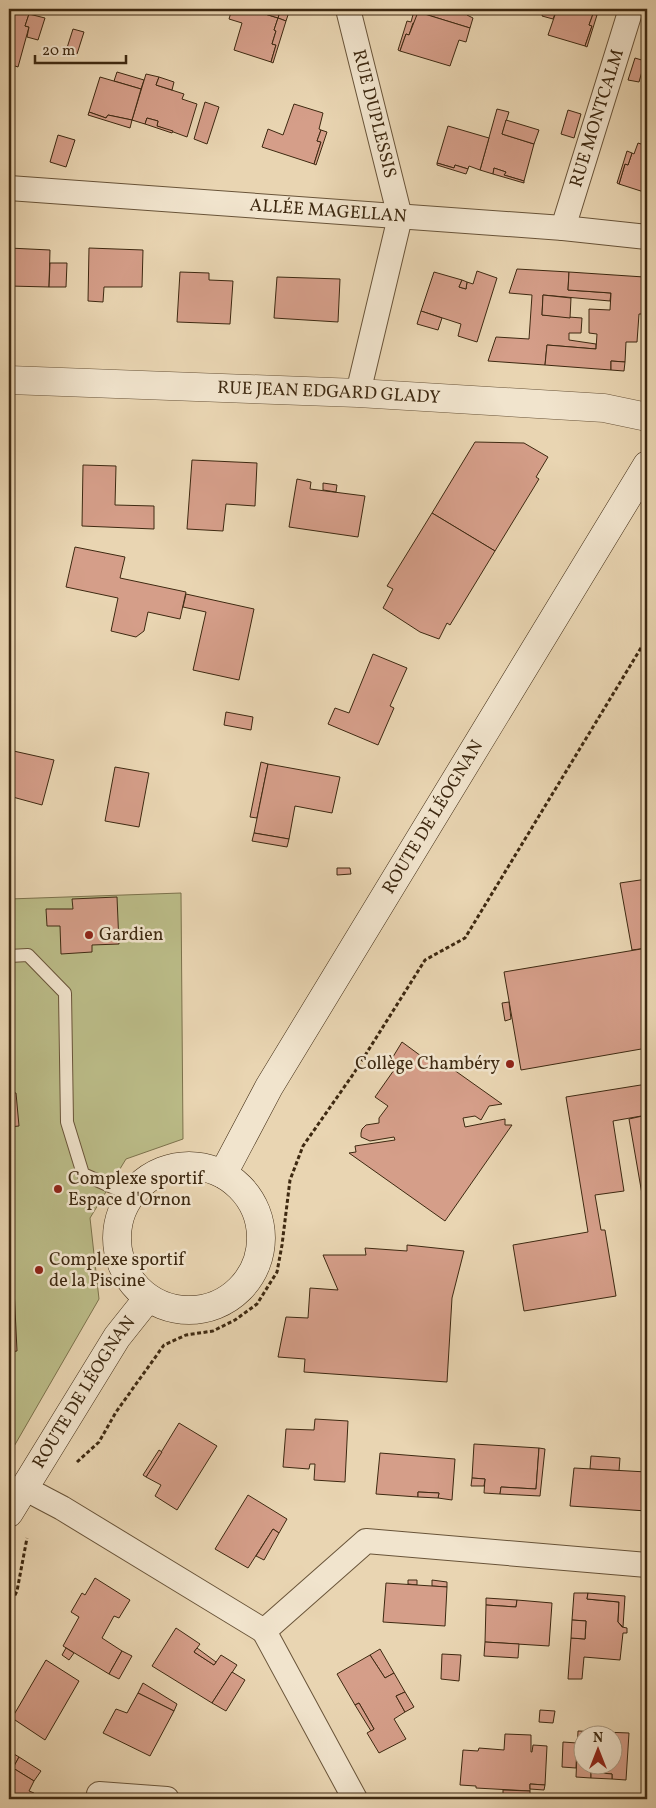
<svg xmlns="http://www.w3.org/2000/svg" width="656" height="1808" font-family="Vollkorn,serif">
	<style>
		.green { fill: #bbbc88; stroke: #7c724c }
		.building { fill: #d59e89; stroke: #3e2911; fill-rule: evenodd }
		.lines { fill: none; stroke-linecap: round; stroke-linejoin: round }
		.service-casing { stroke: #695439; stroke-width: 14 }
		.minor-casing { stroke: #695439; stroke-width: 26 }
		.tertiary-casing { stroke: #695439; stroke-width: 29 }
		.secondary-casing { stroke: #3e2911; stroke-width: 29 }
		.path { stroke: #3e2911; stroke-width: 3; stroke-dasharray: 4 2.5; stroke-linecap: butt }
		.service { stroke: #f1e4cd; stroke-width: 12 }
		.minor { stroke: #f1e4cd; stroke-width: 24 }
		.tertiary { stroke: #f1e4cd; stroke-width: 28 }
		.secondary { stroke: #f1e4cd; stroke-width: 28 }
		.poi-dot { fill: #8f2418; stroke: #f1e4cd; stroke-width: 2 }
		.labels { text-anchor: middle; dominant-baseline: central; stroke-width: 5; stroke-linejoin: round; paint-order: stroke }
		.street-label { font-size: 18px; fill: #3e2911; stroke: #f1e4cd }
		.poi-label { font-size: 18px; fill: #3e2911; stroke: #f1e4cd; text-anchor: start }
	</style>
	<rect width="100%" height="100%" fill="#e9d5b2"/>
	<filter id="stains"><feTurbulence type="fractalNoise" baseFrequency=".004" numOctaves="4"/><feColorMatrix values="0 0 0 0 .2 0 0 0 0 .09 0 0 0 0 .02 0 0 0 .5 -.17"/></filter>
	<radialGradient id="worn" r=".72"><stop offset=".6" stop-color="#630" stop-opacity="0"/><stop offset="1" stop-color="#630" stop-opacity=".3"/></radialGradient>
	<!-- green -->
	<path class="green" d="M181,893L183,1139L126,1159L90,1218L99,1299L9,1455V899Z"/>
	<!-- building -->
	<g class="building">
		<path d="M9,9L29,14L25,26L29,27L18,67L9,64Z"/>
		<path d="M232,9H249L278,18L274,30L276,31L272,44L276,45L271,62L234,50L242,23L229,19Z"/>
		<path d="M249,9H281L278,18Z"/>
		<path d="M281,9H290L286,21L278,18Z"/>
		<path d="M420,9H469L467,15L473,18L470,28L418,12Z"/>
		<path d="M544,9H557L553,19L542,16Z"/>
		<path d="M557,9H592L591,13L593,14L589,25L592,26L585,46L548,35Z"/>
		<path d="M414,11L418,12L415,23H413L409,35L406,34L400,51L398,50L407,21L411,22Z"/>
		<path d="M418,12L470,28L466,42L459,40L450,66L400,51L406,34L409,35Z"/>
		<path d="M29,14L45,18L38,40L27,37L29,27L25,26Z"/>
		<path d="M593,14L597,15L587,47L585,46L592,26L589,25Z"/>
		<path d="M278,18L286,21L273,63L271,62L276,45L272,44L276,31L274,30Z"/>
		<path d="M73,29L84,32L77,54L66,51Z"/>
		<path d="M635,58L645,61L639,82L628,80Z"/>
		<path d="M117,72L144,80L141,89L114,81Z"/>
		<path d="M146,74L159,77L156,85L184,94L182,99L197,104L187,137L157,126L158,121L147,118L145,124L132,120Z"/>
		<path d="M100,77L141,89L132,120L108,115L106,118L89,112Z"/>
		<path d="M159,77L174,82L172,90L156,85Z"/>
		<path d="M205,102L219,107L207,144L194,139Z"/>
		<path d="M294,104L323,113L319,129L321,130L317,141L321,142L314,164L262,147L268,129L283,135Z"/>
		<path d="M497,109L509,112L502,134L534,144L524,181L504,175L506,172L494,168L493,174L480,170Z"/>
		<path d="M568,110L581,114L574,138L561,134Z"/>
		<path d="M89,112L106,118L108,115L132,120L130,128L88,115Z"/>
		<path d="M147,118L158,121L157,126L173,131L172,133L145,124Z"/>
		<path d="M506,120L539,130L534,144L502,134Z"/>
		<path d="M448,126L489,138L480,170L469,166L468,169L455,165L454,168L437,163Z"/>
		<path d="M321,130L327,132L316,165L314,164L321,142L317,141Z"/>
		<path d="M58,135L75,140L66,167L50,162Z"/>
		<path d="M638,143L647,146V193L619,184L625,164L628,165L632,153L634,154Z"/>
		<path d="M627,151L632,153L628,165L625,164L619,184L617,183Z"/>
		<path d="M437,163L454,168L455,165L468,169L466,174L437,165Z"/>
		<path d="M494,168L506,172L504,175L524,181V183L493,174Z"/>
		<path d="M9,248L50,250L49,287L9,286Z"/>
		<path d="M89,248L143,250L142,287H104L103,302L88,301Z"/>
		<path d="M50,263H67L66,287H49Z"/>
		<path d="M517,269L569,272L568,290L611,293L610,301L543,295L542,315L582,318L581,333H569V340L596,344V349L547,345L545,365L488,361L496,337L529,339L532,295L509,293Z"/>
		<path d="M477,271L497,278L477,342L458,336L461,324L421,311L434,272L462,280L459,287L466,289L467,282L473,284Z"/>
		<path d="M180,272L209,273V280L233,281L230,324L177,322Z"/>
		<path d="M569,272L644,277L643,288H647V314H639L637,342H626L625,362L611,361V370L545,365L547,345L596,349L597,334L589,333V309L610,310L611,293L568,290Z"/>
		<path d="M277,277L340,279L338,322L274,318Z"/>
		<path d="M644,277L647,278V288H643Z"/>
		<path d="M462,280L467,282L466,289L459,287Z"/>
		<path d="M543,295L571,298L570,318L542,315Z"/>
		<path d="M421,311L442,318L438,330L417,324Z"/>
		<path d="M611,361L625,362L624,371L611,370Z"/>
		<path d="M475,442L524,443L548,457L536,477L539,479L495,551L432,513Z"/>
		<path d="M192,460L257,463L255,506L226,504L223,531L187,529Z"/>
		<path d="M83,465L116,466L115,505L154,506V529L82,526Z"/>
		<path d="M297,479L311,482L310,489L365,496L358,537L289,527Z"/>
		<path d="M323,483L337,485L336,492L323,490Z"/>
		<path d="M432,513L495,551L450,625L447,623L439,639L420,632L383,608L393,589L387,586Z"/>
		<path d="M75,547L125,557L120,578L186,592L180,619L148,612L144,631L136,637L111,631L118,598L66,587Z"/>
		<path d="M186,594L254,609L239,680L193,670L206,612L183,607Z"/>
		<path d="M373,654L407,668L390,706L394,708L378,745L328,724L335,708L349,713Z"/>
		<path d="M226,712L253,717L251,730L224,725Z"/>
		<path d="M9,750L54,760L42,805L9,796Z"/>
		<path d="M261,762L268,764L257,818L250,817Z"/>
		<path d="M268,764L340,777L332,813L295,806L289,839L254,833Z"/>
		<path d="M115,767L149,773L139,827L105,821Z"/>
		<path d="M254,833L289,839L287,847L252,841Z"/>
		<path d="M337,868H350L351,874L337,875Z"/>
		<path d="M647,879V900H644L647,919V948L632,950L620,883Z"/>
		<path d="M117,897L119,944L92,945V952L61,954L60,926H47L46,909H73L72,899Z"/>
		<path d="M647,948V1048L521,1070L504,972Z"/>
		<path d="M509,1002L511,1019L505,1021L502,1003Z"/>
		<path d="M402,1042L436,1067L440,1060L502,1104L489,1106L481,1120L475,1116L463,1118L465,1127L505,1119V1125H512L445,1221L349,1153L356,1152L355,1146L395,1140L394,1137L370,1141L361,1137V1133L362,1129L366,1125L379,1123V1118L388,1106L375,1097L394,1070L388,1065Z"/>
		<path d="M647,1084V1115L613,1121L624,1191L595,1195L601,1230H605L616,1296L524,1311L513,1245L588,1232L566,1097Z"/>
		<path d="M9,1092L16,1093L19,1126L9,1127Z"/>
		<path d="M647,1115V1223L629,1119Z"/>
		<path d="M407,1245L464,1251L452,1298L447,1382L304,1372L305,1359L278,1357L286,1317L308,1318L310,1288L338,1290L323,1255H366L365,1248L407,1251Z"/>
		<path d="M9,1246H12L17,1351L9,1352Z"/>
		<path d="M315,1419L348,1421L345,1482L314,1480L315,1464H310L309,1469L283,1467L286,1429L314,1430Z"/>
		<path d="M179,1423L217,1446L177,1510L155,1496L161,1485L146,1477Z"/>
		<path d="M474,1444L539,1448L536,1489L501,1487L500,1494L484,1493L485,1479L472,1478Z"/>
		<path d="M539,1448L545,1449L540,1496L500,1494L501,1487L536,1489Z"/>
		<path d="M159,1450L162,1452L146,1477L143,1475Z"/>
		<path d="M380,1453L455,1459L452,1500L438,1498L439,1493L418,1492V1497L376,1494Z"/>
		<path d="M591,1456L620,1458L619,1471L590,1469Z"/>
		<path d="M574,1468L647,1472V1511L570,1506Z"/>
		<path d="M472,1478L485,1479L484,1486H471Z"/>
		<path d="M418,1492L439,1493L438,1498L418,1497Z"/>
		<path d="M248,1495L287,1519L279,1533L273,1529L248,1568L215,1549Z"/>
		<path d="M273,1529L279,1533L264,1560L256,1556Z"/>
		<path d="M95,1578L130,1600L119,1618L114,1616L102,1638L122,1651L109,1674L63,1646L79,1617L71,1612L82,1593L85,1595Z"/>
		<path d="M408,1580H417V1585L408,1584Z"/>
		<path d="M432,1580L447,1582V1587L432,1586Z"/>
		<path d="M386,1583L447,1587L445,1626L383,1622Z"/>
		<path d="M574,1593H588L587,1599L619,1602L618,1622L622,1627L627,1628V1633H623L620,1660L584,1657L582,1679H568L571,1638L585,1639L586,1621L572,1620Z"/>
		<path d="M588,1593L625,1596L623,1627L618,1622L619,1602L587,1599Z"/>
		<path d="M486,1598L517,1600L516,1607L486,1605Z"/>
		<path d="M517,1600L552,1603L549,1646L485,1642L486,1605L516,1607Z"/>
		<path d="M572,1620L586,1621L585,1639L571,1638Z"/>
		<path d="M176,1628L200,1644L194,1652L214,1665L221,1655L237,1665L212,1703L152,1666Z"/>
		<path d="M485,1642L519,1644L518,1658L484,1656Z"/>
		<path d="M66,1648L74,1653L69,1660L62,1655Z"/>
		<path d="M197,1648L216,1662L214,1665L194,1652Z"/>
		<path d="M380,1649L394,1673L385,1678L370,1655Z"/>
		<path d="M122,1651L132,1656L119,1679L109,1674Z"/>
		<path d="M442,1654L461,1655L459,1681L441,1679Z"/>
		<path d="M370,1655L385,1678L394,1673L405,1692L396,1696L405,1712L394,1719L406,1739L379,1753L367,1733L374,1729L359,1703L355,1705L337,1674Z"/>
		<path d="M46,1660L79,1681L45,1740L12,1718Z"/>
		<path d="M232,1672L245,1680L226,1711L212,1703Z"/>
		<path d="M143,1683L177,1704L174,1711L138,1693Z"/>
		<path d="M405,1692L414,1707L405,1712L396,1696Z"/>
		<path d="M138,1693L174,1711L150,1756L103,1733L116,1709L127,1713Z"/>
		<path d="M359,1703L374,1729L371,1731L355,1705Z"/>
		<path d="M540,1710L555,1711L553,1723L539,1722Z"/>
		<path d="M578,1731L629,1733L626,1780L612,1779V1774L591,1772V1778L576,1777ZM584,1736H614V1766H584Z"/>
		<path d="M505,1734L531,1735V1752H532L533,1745L547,1746L545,1785L530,1784V1791L476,1788V1786L460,1785L463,1750L478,1751L479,1748L504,1750Z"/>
		<path d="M563,1742L577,1743L576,1768L562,1767Z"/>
		<path d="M9,1751L19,1757L13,1768L9,1766Z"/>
		<path d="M19,1757L41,1771L34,1781L13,1768Z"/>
		<path d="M13,1768L34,1781L29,1791L34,1793L30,1799H9V1775Z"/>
		<path d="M591,1772L612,1774V1779L591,1778Z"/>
		<path d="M530,1784L545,1785L544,1790L530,1789Z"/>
		<path d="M503,1790L530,1791V1796L503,1795Z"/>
	</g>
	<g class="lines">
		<defs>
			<path id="service" d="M9,956L28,955L65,993L67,1122L83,1174L130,1195"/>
			<g id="minor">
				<path id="s1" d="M348,9L400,217L358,393"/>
				<path id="s2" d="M9,188L563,228L647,237"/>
				<path id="s3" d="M563,228L631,9"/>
				<path d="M24,1488L62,1508L264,1631L366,1541L647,1565"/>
				<path d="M264,1631L355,1799"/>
				<path d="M99,1794L167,1799"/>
			</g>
			<g id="tertiary">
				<path id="s4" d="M9,380L358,393L604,408L647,417"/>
			</g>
			<g id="secondary">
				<circle cx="189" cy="1238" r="72"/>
				<path id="s5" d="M223,1174L269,1087L647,465"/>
				<path id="s6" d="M9,1513L117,1337L148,1298"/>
			</g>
		</defs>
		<!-- service casing -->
		<use href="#service" class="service-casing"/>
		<!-- minor casing -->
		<use href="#minor" class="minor-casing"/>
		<!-- tertiary casing -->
		<use href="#tertiary" class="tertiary-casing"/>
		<!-- secondary casing -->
		<use href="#secondary" class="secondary-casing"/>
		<!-- path -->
		<g class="path">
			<path d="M77,1462L99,1442L116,1412L164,1345L186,1335L213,1331L235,1320L257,1304L277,1272L282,1245L290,1180L303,1146L354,1073L425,960L465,938L647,638"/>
			<path d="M9,1607L17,1591L27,1538"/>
		</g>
		<!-- service -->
		<use href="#service" class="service"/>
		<!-- minor -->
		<use href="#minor" class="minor"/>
		<!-- tertiary -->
		<use href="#tertiary" class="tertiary"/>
		<!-- secondary -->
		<use href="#secondary" class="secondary"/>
	</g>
	<!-- markers -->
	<g class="poi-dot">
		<circle cx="89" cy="935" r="5"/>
		<circle cx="510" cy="1064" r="5"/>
		<circle cx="58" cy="1189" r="5"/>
		<circle cx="39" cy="1270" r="5"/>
	</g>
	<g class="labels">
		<!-- street labels -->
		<g class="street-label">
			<text stroke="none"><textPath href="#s1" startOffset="108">RUE DUPLESSIS</textPath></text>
			<text stroke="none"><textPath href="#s3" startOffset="115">RUE MONTCALM</textPath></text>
			<text stroke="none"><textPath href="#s2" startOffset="320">ALLÉE MAGELLAN</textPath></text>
			<text stroke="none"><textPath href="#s4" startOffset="320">RUE JEAN EDGARD GLADY</textPath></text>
			<text stroke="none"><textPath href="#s5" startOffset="414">ROUTE DE LÉOGNAN</textPath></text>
			<text stroke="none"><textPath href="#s6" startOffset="142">ROUTE DE LÉOGNAN</textPath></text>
		</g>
		<!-- poi labels -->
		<g class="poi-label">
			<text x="99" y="935">Gardien</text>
			<text x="500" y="1064" text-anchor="end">Collège Chambéry</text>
			<text x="68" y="1179">Complexe sportif<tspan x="68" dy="21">Espace d'Ornon</tspan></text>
			<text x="49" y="1260">Complexe sportif<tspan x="49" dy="21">de la Piscine</tspan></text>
		</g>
	</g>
	<!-- margin -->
	<rect width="656" height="1808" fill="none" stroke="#e9d5b2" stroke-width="30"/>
	<rect x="10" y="10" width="636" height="1788" fill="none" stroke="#3e2911" stroke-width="2.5"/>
	<rect x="15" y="15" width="626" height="1778" fill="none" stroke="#3e2911"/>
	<!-- north arrow -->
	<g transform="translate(598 1750)"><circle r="24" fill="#f1e4cd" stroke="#a99982"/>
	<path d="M0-4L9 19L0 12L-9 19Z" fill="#8f2418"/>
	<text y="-8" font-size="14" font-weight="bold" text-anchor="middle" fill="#3e2911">N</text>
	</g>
	<!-- scale -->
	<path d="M35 55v8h91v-8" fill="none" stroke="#3e2911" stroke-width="2.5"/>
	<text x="42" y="55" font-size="15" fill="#3e2911" stroke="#f1e4cd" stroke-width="4" paint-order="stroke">20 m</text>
	<rect width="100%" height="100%" filter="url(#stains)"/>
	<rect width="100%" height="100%" fill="url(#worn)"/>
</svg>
